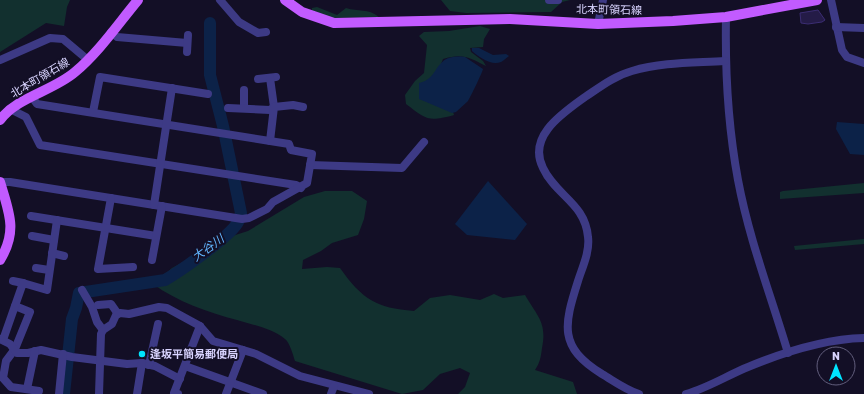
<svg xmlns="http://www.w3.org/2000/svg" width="864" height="394" font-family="Rubik,'Noto Sans JP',sans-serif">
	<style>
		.green { fill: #12302f }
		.water { fill: #0c2248 }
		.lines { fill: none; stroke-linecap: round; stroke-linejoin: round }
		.river { stroke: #0c2248; stroke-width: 12 }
		.building { fill: #241b47; stroke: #3b2d73 }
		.minor { stroke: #3d3a85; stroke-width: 8 }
		.major { stroke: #c25bff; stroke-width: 10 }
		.poi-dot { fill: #00e5ff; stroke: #130f26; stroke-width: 1.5 }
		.labels { text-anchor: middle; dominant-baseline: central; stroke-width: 4; stroke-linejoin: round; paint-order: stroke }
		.street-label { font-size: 11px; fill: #d9d4ff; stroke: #130f26 }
		.poi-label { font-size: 11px; font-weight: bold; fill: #d9d4ff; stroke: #130f26; text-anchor: start }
		.water-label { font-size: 12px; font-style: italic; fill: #62b6ff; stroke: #130f26 }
	</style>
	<rect width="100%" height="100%" fill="#130f26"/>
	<!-- green -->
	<g class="green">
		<path d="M0,0H70L67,7L64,26L46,23L0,52Z"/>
		<path d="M441,0H570L562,2L551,12L466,13L450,11Z"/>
		<path d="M317,7L337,15L346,8C358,12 368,8 379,17L327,18L312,12V8Z"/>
		<path d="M480,26L490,29L484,39L483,47L470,48L471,52L483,61L486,66C469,57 462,53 443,59L439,69L454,115C428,122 427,120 406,104L405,95L415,81L424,73L427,45L419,36L424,32L449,31Z"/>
		<path d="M864,183V193L780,199V192L783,191Z"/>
		<path d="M325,191H352L367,201L364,219L358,235L332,243L321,251L303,260L302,269L327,267L340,268C362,299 376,308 414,311L430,298L450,295L480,300L494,294L503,298L525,295C538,317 547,323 542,348C541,356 540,363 535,370L573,382L577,394H458L465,387L470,373L460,368L440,374L423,390L402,394L295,361C293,355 290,343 285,339C271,328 253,325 237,320C207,312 178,302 153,284L172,268L226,238L248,231L304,197Z"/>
		<path d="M864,239V244L795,250L794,246Z"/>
	</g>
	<!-- water -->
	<g class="water">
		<path d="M472,48H479L493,55L506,54L509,56C506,58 503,61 501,62C491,66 479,57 472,51Z"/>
		<path d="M465,57L483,69C483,71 470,98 468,101C464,105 460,108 456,112L452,113L419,99V83C441,79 432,53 465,57Z"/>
		<path d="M837,122L864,124V155L850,154L836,129Z"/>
		<path d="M488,181L527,224L515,240L467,235L455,224Z"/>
	</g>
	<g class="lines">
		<!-- river -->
		<path class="river" d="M64,394L72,319L76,308L79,293L165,280C179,272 231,236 238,222C239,220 240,216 241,213L223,126L210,75V23"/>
	</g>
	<!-- building -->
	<path class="building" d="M818,10L825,20L822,22L808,24L801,23L800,13Z"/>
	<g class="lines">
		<!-- minor -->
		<g class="minor">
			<path d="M220,0L239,22L258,33L266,32"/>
			<path d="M549,0H558"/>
			<path d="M831,0L842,50L847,57L864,63"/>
			<path d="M726,17C725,72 728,126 738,180C749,239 771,296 788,353"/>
			<path d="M598,24L603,0"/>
			<path d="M836,27L864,28"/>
			<path d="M111,32L117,37L187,43"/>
			<path d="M187,52L188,35"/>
			<path d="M0,60L50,38L63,39L88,60"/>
			<path d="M258,79L276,77"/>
			<path d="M244,90V108"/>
			<path d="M228,108L270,110L274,107L270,78"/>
			<path d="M10,109L26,117L40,145L296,185L301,188"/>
			<path d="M93,112L100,77L208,94"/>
			<path d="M270,141L274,107L293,105L303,107"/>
			<path d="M310,165L402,168L424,142"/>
			<path d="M0,182H10L242,219L249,218L267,209L273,202L307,183L312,154L291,150L289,144L37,104L32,97"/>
			<path d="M111,198L98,269L133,267"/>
			<path d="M154,205L172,88"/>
			<path d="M31,216L156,236"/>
			<path d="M32,236L54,240"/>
			<path d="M52,253L64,256"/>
			<path d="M152,260L162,206"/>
			<path d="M36,268L49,270"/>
			<path d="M13,281L23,283"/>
			<path d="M82,290L92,307L97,322L103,330"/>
			<path d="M98,305L111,304L118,314"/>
			<path d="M15,306L30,312L15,349L6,361L3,378L11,387L39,391"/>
			<path d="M0,339L10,344L17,353H28L41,350L72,357L127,364L142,363L155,366L180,379"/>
			<path d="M3,340L23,283L47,290L57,220"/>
			<path d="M149,365L158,324"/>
			<path d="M185,366L263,394"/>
			<path d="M27,389L35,351"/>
			<path d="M59,394L63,354"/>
			<path d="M99,394L101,334L103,330L112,324L116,315L120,313L129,314L159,307L167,308L200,326L213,341L256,354L300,376L369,394"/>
			<path d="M137,394L142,363"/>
			<path d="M178,394L174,393L200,326"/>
			<path d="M226,394L243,350"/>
			<path d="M331,394L334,386"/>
			<path d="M639,394C626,390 614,381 602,374C558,347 564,325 578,281C582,268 590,252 588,237C585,203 556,196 543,168C527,136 563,113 585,97C600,87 614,76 632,71C662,62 695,63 725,61"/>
			<path d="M686,394C708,388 728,375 748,367C784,352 825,339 864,338"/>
		</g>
		<!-- major -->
		<g class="major">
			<path d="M285,0L302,12L334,23L510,19L598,24L673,21L726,17L817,0"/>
			<path d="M0,120C17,97 53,91 75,72C99,52 118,24 138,0"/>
			<path d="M0,182C9,212 18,231 0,260"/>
		</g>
	</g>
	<!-- markers -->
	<circle class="poi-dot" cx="142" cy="354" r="4"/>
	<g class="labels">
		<!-- street labels -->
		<g class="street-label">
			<text transform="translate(609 10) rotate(1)">北本町領石線</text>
			<text transform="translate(40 78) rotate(-31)">北本町領石線</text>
		</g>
		<!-- poi labels -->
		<g class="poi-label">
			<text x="150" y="354">逢坂平簡易郵便局</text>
		</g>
		<!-- water labels -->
		<g class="water-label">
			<text transform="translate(208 248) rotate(-36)">大谷川</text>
		</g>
	</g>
	<!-- north arrow -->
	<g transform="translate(836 366)"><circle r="19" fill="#130f26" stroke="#625e7d"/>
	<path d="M0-3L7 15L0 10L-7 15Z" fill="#00e5ff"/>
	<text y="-6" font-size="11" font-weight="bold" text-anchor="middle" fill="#d9d4ff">N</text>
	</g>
</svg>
